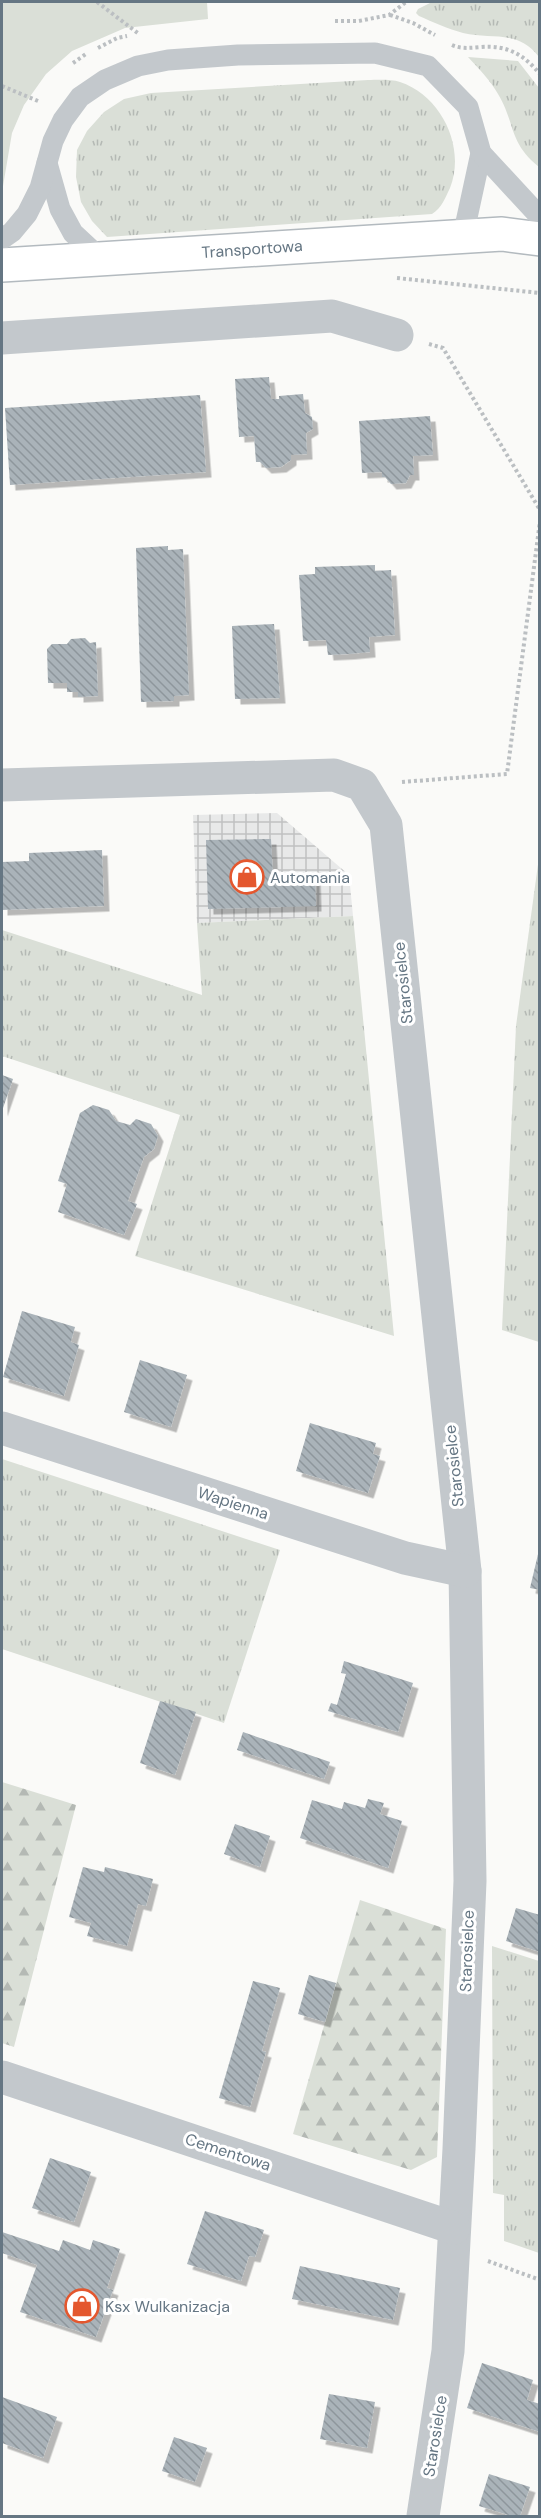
<svg xmlns="http://www.w3.org/2000/svg" width="541" height="2518" font-family="'DM Sans',sans-serif">
	<style>
		.industrial { fill: url(#industrial-grid) }
		.grass { fill: url(#grass-tufts) }
		.forest { fill: url(#forest-firs) }
		.park { fill: #dadfd7 }
		.building { fill: url(#building-back-hatch); filter: url(#shadow) }
		.lines { fill: none; stroke-linecap: round; stroke-linejoin: round }
		.secondary-casing { stroke: #b3babf; stroke-width: 36 }
		.path { stroke: #bbbfc2; stroke-width: 4; stroke-dasharray: 3 3; stroke-linecap: butt }
		.lane { stroke: #c3c8cc; stroke-width: 21 }
		.street { stroke: #c3c8cc; stroke-width: 33 }
		.secondary { stroke: #fff; stroke-width: 33 }
		.labels { text-anchor: middle; dominant-baseline: central; stroke-width: 6; stroke-linejoin: round; paint-order: stroke }
		.street-label { font-size: 16px; fill: #657683; stroke: #fff }
		.poi-label { font-size: 16px; fill: #657683; stroke: #fff; text-anchor: start }
	</style>
	<defs>
		<pattern id="industrial-grid" width="8" height="8" patternUnits="userSpaceOnUse" patternTransform="scale(1.5)"><rect width="8" height="8" fill="#e8e9e9"/><path d="M0 4h8M4 0v8" fill="none" stroke="#c0c1c2"/></pattern>
		<pattern id="grass-tufts" width="24" height="20" patternUnits="userSpaceOnUse" patternTransform="scale(1.5)"><rect width="24" height="20" fill="#dadfd7"/><path d="M3 7l-1-3M5 7V3M7 7l1-3M15 17l-1-3M17 17v-4M19 17l1-3" fill="none" stroke="#b4b9b4"/></pattern>
		<pattern id="forest-firs" width="22" height="20" patternUnits="userSpaceOnUse" patternTransform="scale(1.5)"><rect width="22" height="20" fill="#dadfd7"/><path d="M5 1l3.5 6h-7zM16 11l3.5 6h-7z" fill="#b4b9b4"/></pattern>
		<pattern id="building-back-hatch" width="6" height="6" patternUnits="userSpaceOnUse" patternTransform="scale(1.5)"><rect width="6" height="6" fill="#aab3b9"/><path d="M-1 5l2 2M0 0l6 6M5-1l2 2" fill="none" stroke="#8e969c"/></pattern>
		<filter id="shadow"><feDropShadow dx="5.5" dy="5.5" stdDeviation="0" flood-color="#0004"/></filter>
	</defs>
	<rect width="100%" height="100%" fill="#fafaf8"/>
	<!-- industrial -->
	<path class="industrial" d="M277,813L349,875L353,916L197,923L193,815Z"/>
	<!-- grass -->
	<g class="grass">
		<path d="M432,2H539V57C518,29 492,40 463,33C448,29 433,22 419,16L416,13L418,9Z"/>
		<path d="M468,57L518,61L539,88V167C508,142 516,124 498,94C491,81 478,68 468,57Z"/>
		<path d="M368,80C377,80 391,79 400,82C442,96 466,148 450,188C445,198 442,208 432,214L107,237L92,221L81,202L76,177L77,150L87,131L104,112L124,99L151,93Z"/>
		<path d="M539,857V1342L502,1330L516,1026Z"/>
		<path d="M353,916L394,1336L135,1256L180,1115L2,1056V930L202,995L197,923Z"/>
		<path d="M2,1459L280,1550L224,1723L2,1649Z"/>
		<path d="M492,1946L539,1961V2253L504,2241V2195L493,2193Z"/>
	</g>
	<!-- forest -->
	<g class="forest">
		<path d="M2,1782L76,1805L14,2047L2,2043Z"/>
		<path d="M360,1900L446,1929L437,2157L411,2170L293,2134Z"/>
	</g>
	<!-- park -->
	<path class="park" d="M2,2H207L208,19L125,28L72,51L46,74L24,105L12,133L2,192Z"/>
	<!-- building -->
	<g class="building">
		<path d="M269,377L271,399H279V396L303,394L305,413L312,417L313,429L306,433L307,454L291,455V460L281,467L266,468L260,462H256L254,436L239,437L235,379Z"/>
		<path d="M200,395L206,472L10,485L5,408Z"/>
		<path d="M430,416L433,455L413,456L414,475H410L406,483L391,484L385,477H382V472L362,473L359,421Z"/>
		<path d="M168,546V550L183,549L189,695L174,696V701L141,702L136,548Z"/>
		<path d="M375,565V571L391,570L395,635L369,637L370,652L349,654L328,655L326,640L303,641L299,575L315,574V567Z"/>
		<path d="M274,624L280,698L235,699L232,626Z"/>
		<path d="M85,638L90,643L96,642L98,696L78,697V692H67V683H48L47,649L52,644H67L71,639Z"/>
		<path d="M271,839L273,877L315,876L316,906L208,909L206,840Z"/>
		<path d="M102,850L104,906L2,910V862L29,861V853Z"/>
		<path d="M2,1075L13,1079L2,1111Z"/>
		<path d="M93,1105L109,1110L116,1121L130,1125L136,1119L151,1124L158,1136L154,1149L144,1157L128,1201L137,1204L124,1235L58,1212L67,1184L58,1181L80,1113Z"/>
		<path d="M22,1311L75,1327L71,1342L79,1345L64,1396L3,1377Z"/>
		<path d="M140,1360L187,1375L171,1427L124,1412Z"/>
		<path d="M310,1423L376,1443L373,1454L380,1456L368,1493L296,1471Z"/>
		<path d="M539,1550H540V1590L530,1588Z"/>
		<path d="M344,1661L413,1683L398,1732L328,1711L331,1703L337,1705L346,1674L341,1673Z"/>
		<path d="M160,1701L196,1712L175,1775L140,1763Z"/>
		<path d="M243,1732L330,1762L324,1779L237,1750Z"/>
		<path d="M368,1799L384,1803L380,1814L402,1821L388,1868L300,1838L312,1800L342,1809L344,1802L365,1808Z"/>
		<path d="M235,1824L270,1836L260,1867L224,1854Z"/>
		<path d="M83,1867L104,1872L105,1867L153,1879L146,1906L138,1904L127,1946L87,1936L91,1923L69,1917Z"/>
		<path d="M516,1908L540,1915V1952L506,1941Z"/>
		<path d="M309,1975L336,1983L325,2022L298,2014Z"/>
		<path d="M253,1981L280,1988L262,2051L266,2052L250,2107L219,2098Z"/>
		<path d="M50,2158L91,2172L74,2222L32,2208Z"/>
		<path d="M205,2211L264,2230L255,2257L249,2256L241,2281L187,2264Z"/>
		<path d="M2,2232L59,2251L63,2240L90,2250L93,2240L120,2249L107,2288L113,2290L96,2337L20,2312L37,2265L2,2253Z"/>
		<path d="M300,2266L400,2288L393,2320L292,2299Z"/>
		<path d="M482,2363L533,2380L527,2400L540,2404V2432L467,2408Z"/>
		<path d="M329,2394L375,2402L367,2448L320,2439Z"/>
		<path d="M2,2397L57,2417L43,2458L2,2443Z"/>
		<path d="M174,2437L207,2448L195,2482L162,2471Z"/>
		<path d="M489,2474L530,2487L520,2516H512L479,2506Z"/>
	</g>
	<g class="lines">
		<defs>
			<path id="secondary" d="M2,265L502,234L540,239"/>
		</defs>
		<!-- secondary casing -->
		<use href="#secondary" class="secondary-casing"/>
		<!-- path -->
		<g class="path">
			<path d="M97,2L139,34"/>
			<path d="M390,15L413,23L435,35"/>
			<path d="M335,21H359L389,15L406,2"/>
			<path d="M452,45C461,49 470,48 481,47C507,45 523,54 540,74"/>
			<path d="M98,48L117,38L127,36"/>
			<path d="M73,63L86,54"/>
			<path d="M2,86L38,101"/>
			<path d="M397,278L540,293"/>
			<path d="M429,344L443,348L540,510"/>
			<path d="M402,782L507,774L540,521"/>
			<path d="M488,2261L540,2280"/>
		</g>
		<!-- lane -->
		<g class="lane">
			<path d="M47,163L60,209L73,233L101,259"/>
			<path d="M463,236L481,153"/>
			<path d="M2,239L12,232L27,214L40,188L53,141L63,120L80,97L105,80L138,66L168,60L238,55L375,53L428,66L468,107L481,153L540,217"/>
		</g>
		<!-- street -->
		<g class="street">
			<path d="M2,338L332,316L397,335"/>
			<path d="M2,785L334,775L362,785L386,825L465,1571L470,1881L459,2149L448,2351L423,2516"/>
			<path d="M2,1428L405,1558L465,1571"/>
			<path d="M2,2077L454,2228"/>
		</g>
		<!-- secondary -->
		<use href="#secondary" class="secondary"/>
	</g>
	<!-- icons -->
	<defs>
		<symbol id="shop-ring" viewBox="-11 -11 22 22"><circle r="9.5" fill="#fff" stroke="#e4572e" stroke-width="1.5"/><path d="M-5-2.5h2.3a2.7 3.5 0 0 1 5.4 0H5L5.5 6h-11ZM-1.5-2.5h3a1.5 2.3 0 0 0-3 0Z" fill="#e4572e"/></symbol>
	</defs>
	<g fill-rule="evenodd">
		<use href="#shop-ring" x="228" y="858" width="38" height="38"/>
		<use href="#shop-ring" x="63" y="2287" width="38" height="38"/>
	</g>
	<g class="labels">
		<!-- street labels -->
		<g class="street-label">
			<text transform="translate(252 249) rotate(-4)">Transportowa</text>
			<text transform="translate(403 983) rotate(-96)">Starosielce</text>
			<text transform="translate(454 1466) rotate(-96)">Starosielce</text>
			<text transform="translate(233 1503) rotate(18)">Wapienna</text>
			<text transform="translate(467 1951) rotate(-88)">Starosielce</text>
			<text transform="translate(228 2152) rotate(18)">Cementowa</text>
			<text transform="translate(435 2436) rotate(-81)">Starosielce</text>
		</g>
		<!-- poi labels -->
		<g class="poi-label">
			<text x="270" y="877">Automania</text>
			<text x="105" y="2306">Ksx Wulkanizacja</text>
		</g>
	</g>
	<!-- border -->
	<rect width="541" height="2518" fill="none" stroke="#657683" stroke-width="6"/>
</svg>
